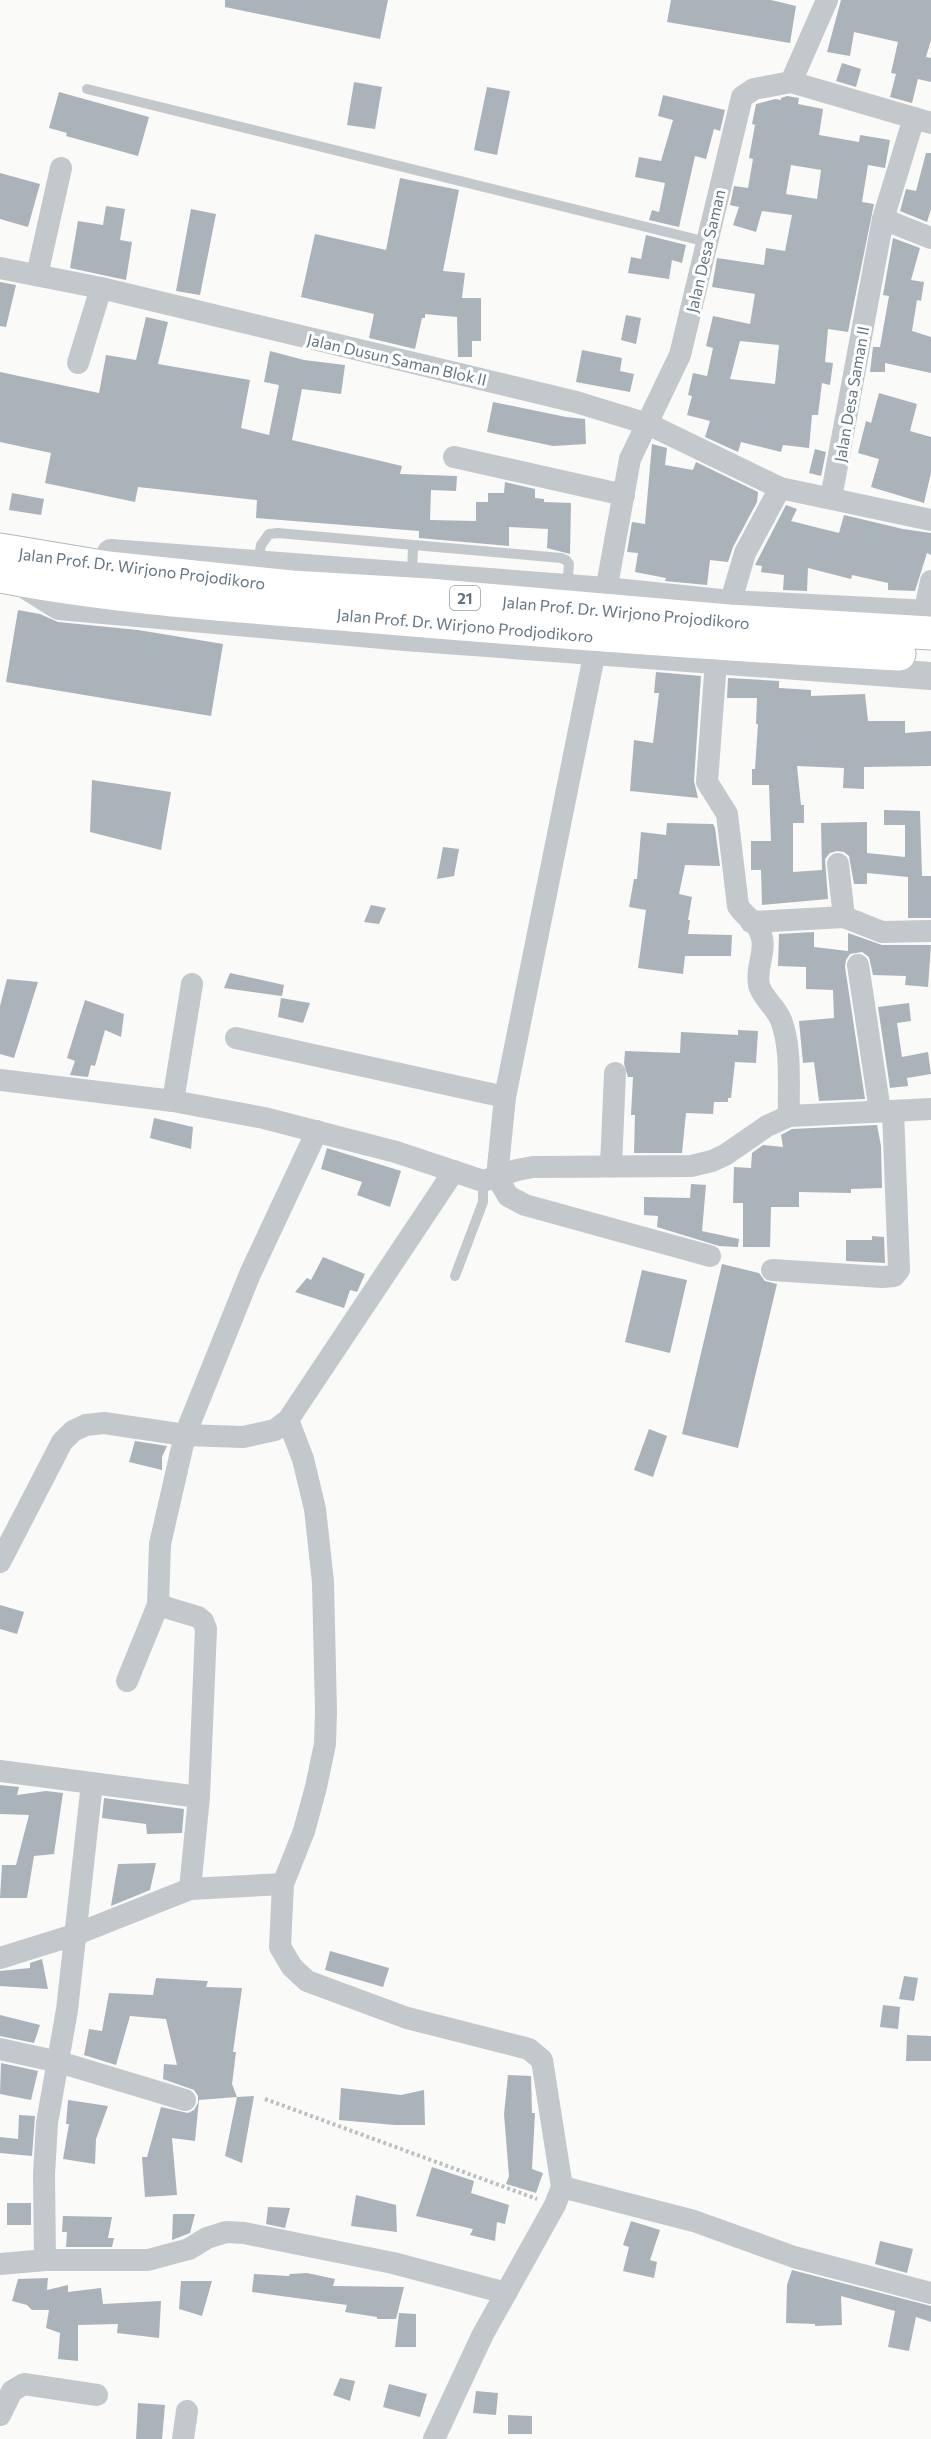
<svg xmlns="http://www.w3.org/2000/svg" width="931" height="2439" font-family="Commissioner,sans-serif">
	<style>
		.building { fill: #aab3b9; fill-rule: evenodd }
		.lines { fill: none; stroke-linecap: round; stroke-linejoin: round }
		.trunk-casing { stroke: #b4b9bd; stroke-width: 35 }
		.path { stroke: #bbbfc2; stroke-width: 4; stroke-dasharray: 3 3; stroke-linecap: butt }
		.service { stroke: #c3c8cc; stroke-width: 10 }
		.minor { stroke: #c3c8cc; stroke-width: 22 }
		.tertiary { stroke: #c3c8cc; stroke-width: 28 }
		.trunk { stroke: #fff; stroke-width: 33 }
		.labels { text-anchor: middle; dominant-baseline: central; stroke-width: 6; stroke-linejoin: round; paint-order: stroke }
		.shield { fill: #fff; stroke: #939fa8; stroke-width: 1.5 }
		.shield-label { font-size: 15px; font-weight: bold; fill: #657683 }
		.street-label { font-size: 16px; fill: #657683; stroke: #fff }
	</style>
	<rect width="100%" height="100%" fill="#fafaf8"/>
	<!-- building -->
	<g class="building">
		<path d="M225,0H388L380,39L225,7Z"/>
		<path d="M671,0H771L796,6L790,43L667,22Z"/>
		<path d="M841,0H931V40L926,57L931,58V82L918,79L912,103L890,97L896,74L891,73L898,42L854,32L850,56L827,52Z"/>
		<path d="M842,63L861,69L856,87L836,81Z"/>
		<path d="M354,82L382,87L375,129L347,125Z"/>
		<path d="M487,87L510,91L497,155L474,150Z"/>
		<path d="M59,92L149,117L138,156L66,136L67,133L49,128Z"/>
		<path d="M663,95L725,110L720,131L714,129L706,159L695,156L679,227L649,220L652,210L659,212L665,183L635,177L639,157L661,161L673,120L658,116Z"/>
		<path d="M787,96L799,98L798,104L823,109L819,135L859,142L860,135L890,140L885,168L868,165L862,202L874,204L848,332L828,329L825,362L833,363L830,385L822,383L818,415H812L809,448L783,445L781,452L741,442L738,452L705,437L710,421L687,415L692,396L688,395L693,373L707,376L713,348L706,346L713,316L750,324L755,294L712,287L717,258L764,265L766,248L785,251L792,215L762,211L756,232L733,225L739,207L730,205L734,186L748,188L753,159L749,158L755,125L752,124L756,104L775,99L781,100V98ZM791,165L821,170L817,199L786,194ZM740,341L779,345L775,384L730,379Z"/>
		<path d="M926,153H931V209L927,222L900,211L906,189L916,191Z"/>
		<path d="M0,173L40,184L28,227L0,219Z"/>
		<path d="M400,178L459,190L443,271L465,273L462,298H481V341H472V357H458L457,317L425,314V318H422L415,349L369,338L374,314L301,297L315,234L386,250Z"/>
		<path d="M106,206L125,209L120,240L132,242L126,280L70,268L78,221L103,225Z"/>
		<path d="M191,209L216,214L200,295L176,291Z"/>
		<path d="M646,235L686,245L682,263L672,260L669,279L628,273L631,257L641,259Z"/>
		<path d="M893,238L920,248L911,280L924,282L921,301L917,300L912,331L931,337V373L885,363V372H870L873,347H880L889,296L883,295Z"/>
		<path d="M0,282L16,285L6,327L0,326Z"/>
		<path d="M626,315L641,318L636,344L621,340Z"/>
		<path d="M146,317L168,322L158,364L250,380L241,428L269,435L279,385L264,382L270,351L304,360L345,365L341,394L302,389L292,440L402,466L400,474L457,476L456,491L431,490L430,520L476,521V502H488V493H504L505,482L535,489V498L544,499V502L571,503L570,554L547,548L548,529L509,527V546L419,538V531L256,518L257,500L138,487L135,502L45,483L51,453L0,442V372L99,393L106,355L136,360Z"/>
		<path d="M582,350L622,358L620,371L634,374L630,392L576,382Z"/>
		<path d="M879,393L917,404L910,431L931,437V473L924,503L871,487L879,459L858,453L866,421L871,423Z"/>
		<path d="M493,402L566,417L585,419L586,444L553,446L487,432Z"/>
		<path d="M652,444L667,448L665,465L693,470L696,462L758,492L757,502L733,547L728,562L710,560L707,585L665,581L666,578L635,572L638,553L627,552L632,522L645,524Z"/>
		<path d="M815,449L826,452L821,476L809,473Z"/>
		<path d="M12,493L44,499L41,515L9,510Z"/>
		<path d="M786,505L797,509L791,521L839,533L844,515L903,529L931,533V555L927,553L915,591L888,590V583L852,575L851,579L808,568L807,591L783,590L784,575L761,572L762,566L755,565Z"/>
		<path d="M18,610L40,614L58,622L138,630L223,644L211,716L6,682Z"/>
		<path d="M656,672L701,676L694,781L698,798L630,791L634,740L653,743L659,693H654Z"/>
		<path d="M728,678L779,681V688L811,690V696L865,694L868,721H905V733L931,731V766L864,767V789L843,788L844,768L797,766L801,805H804V823H793V872L822,870L821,823L867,822V853L905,857V825H884V810L920,811L922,876H931V918H908V877L867,873V884H854L849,856L844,852L837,851L830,853L825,859L828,899L762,905L761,870H751V841H771L769,785H752V769H755L758,724H756L757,698H727Z"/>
		<path d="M92,780L171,792L161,850L90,832Z"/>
		<path d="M667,823L713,824L715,828L720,866L685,865L679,894L692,897L688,920H690L688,934L732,935L731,956H685L683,974L638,968L646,910L629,907L634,879H637L641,832L666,835Z"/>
		<path d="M443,847L459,849L454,876L437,879Z"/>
		<path d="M371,905L386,908L379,924L364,922Z"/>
		<path d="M814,932V947L848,951V933L882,945H931L928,987L905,985L906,976L873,975L869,957L862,952L850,954L846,960L845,967L865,1099L819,1101L814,1062L803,1063L799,1021L834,1018L833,990L806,989V967L778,966L779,934Z"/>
		<path d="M230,973L284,985L282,996L224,988Z"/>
		<path d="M7,979L38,982L14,1058L0,1054V1006Z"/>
		<path d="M281,998L310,1003L303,1023L278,1017Z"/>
		<path d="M85,1000L124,1014L121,1037L105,1030L95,1066L91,1065L88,1077L70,1075L75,1061L67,1058Z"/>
		<path d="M909,1003L911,1021L897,1023L902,1057L928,1052L931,1074L907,1078L908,1086L890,1088L878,1007Z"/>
		<path d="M738,1030L758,1031L756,1063L735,1062L731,1098H728V1102H714L713,1114L686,1113L682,1153H634L635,1115H631L633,1077H628L624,1064L625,1051L680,1053L681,1032L738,1035Z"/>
		<path d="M154,1118L193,1127L191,1149L150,1138Z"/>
		<path d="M877,1125L881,1146L882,1188L851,1189V1193L799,1192V1207H771L770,1247H743V1203H733L734,1167L751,1168L752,1153L763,1145L783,1147L781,1135L792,1129Z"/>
		<path d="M327,1148L401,1171L390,1207L357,1195L362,1182L321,1169Z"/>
		<path d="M691,1184L706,1185L702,1231L739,1239L738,1247L719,1246L657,1227L658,1216L644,1215V1197L690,1198Z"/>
		<path d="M872,1236L884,1237L885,1263L846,1261V1240H872Z"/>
		<path d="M323,1257L365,1274L357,1292L350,1290L344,1308L295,1292L307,1278L311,1280Z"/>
		<path d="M722,1264L759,1273L765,1281L777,1284L738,1448L682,1434Z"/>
		<path d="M642,1270L687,1280L670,1353L625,1342Z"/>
		<path d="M649,1429L667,1436L653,1477L634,1470Z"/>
		<path d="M135,1441L167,1446L162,1457V1470L129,1462Z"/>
		<path d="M0,1605L24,1612L17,1634L0,1629Z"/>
		<path d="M0,1785L19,1787L17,1795L46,1791L63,1793L54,1854L34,1856L27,1898H0L2,1865H16L29,1815L0,1814Z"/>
		<path d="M104,1798L184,1809L182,1833L147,1834L146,1824L102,1818Z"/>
		<path d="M156,1863L150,1890L111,1906L118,1864Z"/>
		<path d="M330,1951L389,1968L383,1987L325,1970Z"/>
		<path d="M42,1959L48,1989L0,1986V1971L30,1968V1963Z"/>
		<path d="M904,1976L918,1978L914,2001L899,1999Z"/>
		<path d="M156,1978L208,1981L206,1987L242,1988L233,2052H236L232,2084L237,2097L199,2100L195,2141L172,2138L177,2195L145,2197L142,2157H147L161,2107L188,2113L194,2110L198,2103V2096L194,2090L163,2079L164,2064L177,2065L166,2019L130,2016L116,2065L84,2055L89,2029L102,2031L109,1993L153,1995Z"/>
		<path d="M883,2005L900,2007L898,2029L880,2027Z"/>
		<path d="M0,2015L40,2025L34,2043L0,2036Z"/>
		<path d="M907,2035L931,2036V2061H906Z"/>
		<path d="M1,2063L38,2071L31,2100L0,2094Z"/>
		<path d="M508,2075L531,2076L532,2113H535L532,2169L543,2173L536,2193L506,2184L509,2176L504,2114Z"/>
		<path d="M341,2088L401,2095L424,2090L425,2125H395L339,2120Z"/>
		<path d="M254,2096L242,2163L225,2156L237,2097Z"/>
		<path d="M68,2100L108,2106L96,2139L95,2164L63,2159L69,2124H66Z"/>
		<path d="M19,2115L35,2116L32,2156L0,2153V2137L18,2139Z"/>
		<path d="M432,2167L474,2181L471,2193L509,2205L505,2224L497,2222L495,2241L470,2235L473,2229L416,2216Z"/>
		<path d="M356,2195L396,2205L397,2232L351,2226Z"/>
		<rect x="7" y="2203" width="24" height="22"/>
		<path d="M268,2207L290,2208L285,2228L266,2224Z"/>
		<path d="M173,2214H195L190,2233L172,2240Z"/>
		<path d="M63,2216L112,2217L108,2238H114L112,2247H66L67,2232H62Z"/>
		<path d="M631,2221L660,2230L650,2260L657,2262L654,2278L623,2271L629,2247L623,2245Z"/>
		<path d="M880,2241L913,2249L907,2273L875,2264Z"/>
		<path d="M792,2270L931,2306V2322L916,2317L909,2351L888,2347L895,2311L841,2296L842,2325L815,2326V2324L786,2323L787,2285Z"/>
		<path d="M307,2273L335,2279L333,2286L404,2287L396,2319H377V2317L345,2312L347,2305L252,2292L254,2274L289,2276L290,2274Z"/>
		<path d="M48,2278L47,2290L68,2285V2292L101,2288L103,2304L161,2301L159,2338L117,2333L118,2324L78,2325V2361L58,2359L60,2333L46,2328L49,2310H32L27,2305L12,2301L18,2279Z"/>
		<path d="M181,2281H212L202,2316L179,2309Z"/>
		<path d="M399,2313L416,2314V2347H395Z"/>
		<path d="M340,2378L355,2381L350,2401L333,2395Z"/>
		<path d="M389,2384L427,2394L420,2417L383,2407Z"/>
		<path d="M476,2391L498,2393L496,2415L473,2413Z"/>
		<path d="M138,2403L165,2405L162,2439H136Z"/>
		<path d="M508,2415L532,2416V2434H508Z"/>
	</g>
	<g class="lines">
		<defs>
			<g id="trunk">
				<path d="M0,550L108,568L291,587L428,595L729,621L931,633"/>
				<path d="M0,576C120,599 244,606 365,616C543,631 721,645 899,654"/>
			</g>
		</defs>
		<!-- trunk casing -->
		<use href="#trunk" class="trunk-casing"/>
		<!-- path -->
		<path class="path" d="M265,2099L537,2199"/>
		<!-- service -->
		<g class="service">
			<path d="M87,89L707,242"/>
			<path d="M258,563L261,545L269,534L278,533L561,558L566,560L569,564L567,588"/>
			<path d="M412,575L413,546"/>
			<path d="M455,1276L483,1202V1181"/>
		</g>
		<!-- minor -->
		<g class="minor">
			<path d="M791,82L827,0"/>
			<path d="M883,219L931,238"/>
			<path d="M0,268L101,288L576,402L648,424L780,488L931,520"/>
			<path d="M37,275L61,168"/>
			<path d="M78,363L101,288"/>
			<path d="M454,457L624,495"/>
			<path d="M831,498L883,219L914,118"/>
			<path d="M606,591L630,459L680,355L742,97L754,89L791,82L931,123"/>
			<path d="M730,604L745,553L780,488"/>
			<path d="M924,614L931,581"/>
			<path d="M595,651L505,1097L497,1177L508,1196L525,1205L710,1256"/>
			<path d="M716,661L707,782L727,814L738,906C744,916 755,921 759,930C769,948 755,966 759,985C762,998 776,1007 781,1020C792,1049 788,1086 789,1116"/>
			<path d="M838,864L844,917"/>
			<path d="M751,922L844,917L882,932L931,931"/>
			<path d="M858,965L880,1111"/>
			<path d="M236,1038L505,1097"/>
			<path d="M0,1080L173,1101L264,1118L396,1152L483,1181L517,1170L533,1167L691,1166L712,1161L725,1155L767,1126L789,1116L931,1109"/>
			<path d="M173,1101L192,984"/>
			<path d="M611,1166L615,1073"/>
			<path d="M772,1270L882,1277L894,1276L899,1270L893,1111"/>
			<path d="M288,1420L303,1459L315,1509L323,1582L326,1712L325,1744L316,1787L304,1831L283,1884L280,1947L292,1967L307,1981L407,2018L529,2049L542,2060L562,2187L555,2205L482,2336L434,2439"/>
			<path d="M0,1562L62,1442L73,1431L86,1425L104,1423L185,1435L243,1437L275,1430L288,1420L454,1171"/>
			<path d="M127,1681L158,1605"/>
			<path d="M0,1771L199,1797"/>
			<path d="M190,1889L199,1797L206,1629L203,1621L198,1617L158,1605L160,1544L185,1435L250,1274L317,1131"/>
			<path d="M0,1958L74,1935L190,1889L283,1884"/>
			<path d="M0,2049L59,2062L185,2100"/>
			<path d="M562,2187L694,2221L794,2257L931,2293"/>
			<path d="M45,2260L44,2174L47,2123L67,2010L92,1783"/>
			<path d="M0,2264L45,2260H148L189,2249L207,2238L226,2232L244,2233L393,2263L506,2293"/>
			<path d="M0,2415L12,2391L24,2384L97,2395"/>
			<path d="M183,2439L187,2411"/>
		</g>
		<!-- tertiary -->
		<g class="tertiary">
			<path d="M111,553L606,591L730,604L931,614"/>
			<path d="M19,581L59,606L405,637L931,676"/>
		</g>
		<!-- trunk -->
		<use href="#trunk" class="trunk"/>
	</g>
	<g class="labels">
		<!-- shield labels -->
		<rect class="shield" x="450" y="586" width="30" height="24" rx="4.5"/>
		<g class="shield-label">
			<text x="465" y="598">21</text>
		</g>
		<!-- street labels -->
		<g class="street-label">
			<text transform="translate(705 251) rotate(-77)">Jalan Desa Saman</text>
			<text transform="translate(397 359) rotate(13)">Jalan Dusun Saman Blok II</text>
			<text transform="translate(851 394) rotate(-80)">Jalan Desa Saman II</text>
			<text transform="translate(142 568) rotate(7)">Jalan Prof. Dr. Wirjono Projodikoro</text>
			<text transform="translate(626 612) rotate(5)">Jalan Prof. Dr. Wirjono Projodikoro</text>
			<text transform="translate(465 625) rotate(5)">Jalan Prof. Dr. Wirjono Prodjodikoro</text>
		</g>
	</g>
</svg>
